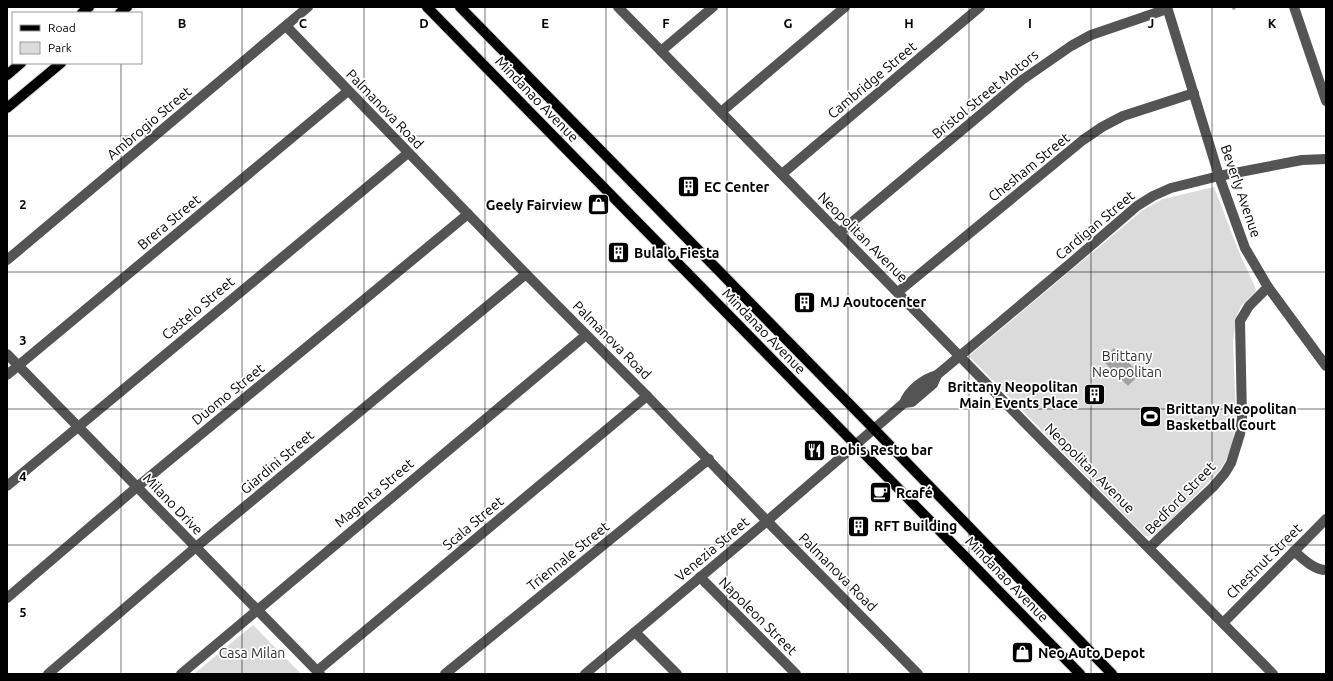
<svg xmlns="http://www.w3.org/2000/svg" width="1333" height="681" font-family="Ubuntu,sans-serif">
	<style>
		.green { fill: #dbdbdb }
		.water { fill: #a2a2a2 }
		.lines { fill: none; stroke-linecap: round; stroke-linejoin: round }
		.stream { stroke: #a2a2a2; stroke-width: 3.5 }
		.major-casing { stroke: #dbdbdb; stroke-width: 12 }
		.minor { stroke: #545454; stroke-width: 10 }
		.major { stroke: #000; stroke-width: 10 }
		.grid { fill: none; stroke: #000; stroke-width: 1; stroke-opacity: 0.55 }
		.labels { text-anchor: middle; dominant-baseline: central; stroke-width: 3.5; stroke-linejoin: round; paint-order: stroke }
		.street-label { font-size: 14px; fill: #000; stroke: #fff }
		.poi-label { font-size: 14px; font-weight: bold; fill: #000; stroke: #fff; text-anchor: start }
		.park-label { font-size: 14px; fill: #323232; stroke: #fff }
		.grid-label { font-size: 13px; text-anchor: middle; font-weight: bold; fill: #000; stroke: #fff; stroke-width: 3.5; stroke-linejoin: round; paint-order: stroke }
	</style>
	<rect width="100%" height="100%" fill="#fff"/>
	<!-- green -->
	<g class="green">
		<path d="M1214,187L1239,252L1255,287L1256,291L1241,306L1237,315L1233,341L1236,418L1232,445L1226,460L1219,471L1207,484L1154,536H1145L969,356L1143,210L1163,199Z"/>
		<path d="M253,625L301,674H194Z"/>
	</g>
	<!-- water -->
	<path class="water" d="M1114,348L1140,374L1128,386L1102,360Z"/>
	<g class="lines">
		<!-- stream -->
		<path class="stream" d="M1233,7L1234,8"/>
		<defs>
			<g id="major">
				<path d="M427,7L1080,674"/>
				<path d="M460,7L874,429L1112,674"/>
				<path d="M82,13L89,7"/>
				<path d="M120,13L127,7"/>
				<path d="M7,75L21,63"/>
				<path d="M7,108L61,63"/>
			</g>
		</defs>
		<!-- major casing -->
		<use href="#major" class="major-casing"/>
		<!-- minor -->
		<g class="minor">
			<path d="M618,7L1027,425L1273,674"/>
			<path d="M1167,7L1219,176L1245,248L1268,287L1326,366"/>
			<path d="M1294,7L1326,101"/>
			<path d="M286,26L526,274L647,396L767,521L918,674"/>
			<path d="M661,51L713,7"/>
			<path d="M721,112L845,7"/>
			<path d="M782,174L980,7"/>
			<path d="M839,233L1022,80L1071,46L1091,35L1167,9"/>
			<path d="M7,260L308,7"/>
			<path d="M898,292L1083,140L1102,127L1123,116L1194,93"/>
			<path d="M7,354L320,674"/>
			<path d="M7,375L348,91"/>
			<path d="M904,403L912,402L933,384L937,375"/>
			<path d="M7,486L408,153"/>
			<path d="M1149,548L1213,487L1225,473L1231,463L1240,434L1242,418L1240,321L1249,306L1268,287"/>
			<path d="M1294,551C1303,559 1314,570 1326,570"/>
			<path d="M700,577L796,674"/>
			<path d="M7,598L137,487L468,214"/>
			<path d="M1223,623L1326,519"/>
			<path d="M635,632L677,674"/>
			<path d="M317,671L647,396"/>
			<path d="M48,674L196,547L526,274"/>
			<path d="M181,674L586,335"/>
			<path d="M445,674L709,459"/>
			<path d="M585,674L767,521L904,403C909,390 923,379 937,375L1072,262L1137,206L1153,196L1171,188L1219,176L1302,160L1326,159"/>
		</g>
		<!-- major -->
		<use href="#major" class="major"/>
	</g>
	<!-- grid -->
	<path class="grid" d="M121,7V13M242,7V674M364,7V674M485,7V674M606,7V674M727,7V674M848,7V674M969,7V674M1091,7V674M1212,7V674M121,63V674M7,136H1326M7,272H1326M7,409H1326M7,545H1326"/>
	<!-- icons -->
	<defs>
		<symbol id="building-square" viewBox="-11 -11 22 22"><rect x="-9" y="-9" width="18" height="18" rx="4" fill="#000" stroke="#fff"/><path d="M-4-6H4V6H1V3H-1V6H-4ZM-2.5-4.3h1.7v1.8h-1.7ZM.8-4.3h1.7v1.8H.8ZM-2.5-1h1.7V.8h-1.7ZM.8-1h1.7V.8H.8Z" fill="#fff"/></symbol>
		<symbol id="shop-square" viewBox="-11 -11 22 22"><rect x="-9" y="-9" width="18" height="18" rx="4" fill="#000" stroke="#fff"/><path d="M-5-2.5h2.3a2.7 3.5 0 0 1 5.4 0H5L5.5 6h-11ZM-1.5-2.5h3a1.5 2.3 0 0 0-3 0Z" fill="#fff"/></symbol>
		<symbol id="stadium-square" viewBox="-11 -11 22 22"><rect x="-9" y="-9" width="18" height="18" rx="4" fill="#000" stroke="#fff"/><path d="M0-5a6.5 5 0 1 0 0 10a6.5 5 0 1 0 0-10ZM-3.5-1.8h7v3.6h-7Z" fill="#fff"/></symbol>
		<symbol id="restaurant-square" viewBox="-11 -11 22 22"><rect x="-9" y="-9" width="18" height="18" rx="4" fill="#000" stroke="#fff"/><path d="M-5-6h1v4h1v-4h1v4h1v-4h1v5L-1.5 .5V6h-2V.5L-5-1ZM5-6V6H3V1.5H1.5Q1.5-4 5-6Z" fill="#fff"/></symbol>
		<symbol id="cafe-square" viewBox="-11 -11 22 22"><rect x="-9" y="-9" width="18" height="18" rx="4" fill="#000" stroke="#fff"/><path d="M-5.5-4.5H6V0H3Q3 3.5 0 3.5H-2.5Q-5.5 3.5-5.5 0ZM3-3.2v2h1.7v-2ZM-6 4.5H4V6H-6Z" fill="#fff"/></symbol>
	</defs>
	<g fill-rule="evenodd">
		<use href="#building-square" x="676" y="174" width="25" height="25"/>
		<use href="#shop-square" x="586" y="192" width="25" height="25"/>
		<use href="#building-square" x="606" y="240" width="25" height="25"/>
		<use href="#building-square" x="792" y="290" width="25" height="25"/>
		<use href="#building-square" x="1082" y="382" width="25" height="25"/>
		<use href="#stadium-square" x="1138" y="404" width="25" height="25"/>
		<use href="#restaurant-square" x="802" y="438" width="25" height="25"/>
		<use href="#cafe-square" x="868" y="480" width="25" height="25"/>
		<use href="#building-square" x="846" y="514" width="25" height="25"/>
		<use href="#shop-square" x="1010" y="640" width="25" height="25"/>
	</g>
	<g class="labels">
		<!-- street labels -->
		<g class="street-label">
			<text transform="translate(872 80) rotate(-40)">Cambridge Street</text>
			<text transform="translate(985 94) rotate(-39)">Bristol Street Motors</text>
			<text transform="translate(537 99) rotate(46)">Mindanao Avenue</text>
			<text transform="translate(385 109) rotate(46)">Palmanova Road</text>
			<text transform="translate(149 123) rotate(-40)">Ambrogio Street</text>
			<text transform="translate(1029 167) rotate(-39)">Chesham Street</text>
			<text transform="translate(1241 191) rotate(71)">Beverly Avenue</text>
			<text transform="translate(169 222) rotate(-40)">Brera Street</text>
			<text transform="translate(1095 225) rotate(-40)">Cardigan Street</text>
			<text transform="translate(863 237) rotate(45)">Neopolitan Avenue</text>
			<text transform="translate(198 308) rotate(-40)">Castelo Street</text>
			<text transform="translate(764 331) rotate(46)">Mindanao Avenue</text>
			<text transform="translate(612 340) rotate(45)">Palmanova Road</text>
			<text transform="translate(228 394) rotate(-39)">Duomo Street</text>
			<text transform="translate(277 462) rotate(-40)">Giardini Street</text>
			<text transform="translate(1090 468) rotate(45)">Neopolitan Avenue</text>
			<text transform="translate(374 493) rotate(-40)">Magenta Street</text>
			<text transform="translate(1180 498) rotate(-46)">Bedford Street</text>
			<text transform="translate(173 504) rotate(46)">Milano Drive</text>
			<text transform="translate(473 523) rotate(-40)">Scala Street</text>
			<text transform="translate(712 549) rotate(-40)">Venezia Street</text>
			<text transform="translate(568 556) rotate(-39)">Triennale Street</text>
			<text transform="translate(1264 561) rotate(-45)">Chestnut Street</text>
			<text transform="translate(838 572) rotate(45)">Palmanova Road</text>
			<text transform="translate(1007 579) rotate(46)">Mindanao Avenue</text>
			<text transform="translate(758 616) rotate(45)">Napoleon Street</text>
		</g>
		<!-- poi labels -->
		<g class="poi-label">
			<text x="704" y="187">EC Center</text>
			<text x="582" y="205" text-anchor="end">Geely Fairview</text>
			<text x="634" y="253">Bulalo Fiesta</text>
			<text x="820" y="302">MJ Aoutocenter</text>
			<text x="1078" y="387" text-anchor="end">Brittany Neopolitan<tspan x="1078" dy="16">Main Events Place</tspan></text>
			<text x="1166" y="409">Brittany Neopolitan<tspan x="1166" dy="16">Basketball Court</tspan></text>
			<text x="830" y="450">Bobis Resto bar</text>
			<text x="896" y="493">Rcafé</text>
			<text x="874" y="526">RFT Building</text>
			<text x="1038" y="653">Neo Auto Depot</text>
		</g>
		<!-- park labels -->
		<g class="park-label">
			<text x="1127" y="356">Brittany<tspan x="1127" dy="16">Neopolitan</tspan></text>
			<text x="252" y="653">Casa Milan</text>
		</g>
	</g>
	<g class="grid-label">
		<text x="182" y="28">B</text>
		<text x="303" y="28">C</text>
		<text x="424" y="28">D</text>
		<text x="545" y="28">E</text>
		<text x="666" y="28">F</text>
		<text x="788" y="28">G</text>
		<text x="909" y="28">H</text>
		<text x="1030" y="28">I</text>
		<text x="1151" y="28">J</text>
		<text x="1272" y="28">K</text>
		<text x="23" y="209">2</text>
		<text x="23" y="345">3</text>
		<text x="23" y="481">4</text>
		<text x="23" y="617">5</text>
	</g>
	<!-- border -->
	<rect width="1333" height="681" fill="none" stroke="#000000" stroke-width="16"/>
	<!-- legend -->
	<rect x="12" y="12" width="130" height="52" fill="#ffffff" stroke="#999999"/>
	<rect x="20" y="25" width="20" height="6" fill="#000000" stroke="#999999"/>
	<text x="48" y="32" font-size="12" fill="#000000">Road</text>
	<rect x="20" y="42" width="20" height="12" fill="#dbdbdb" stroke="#999999"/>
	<text x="48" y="52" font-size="12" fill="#000000">Park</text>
</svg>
